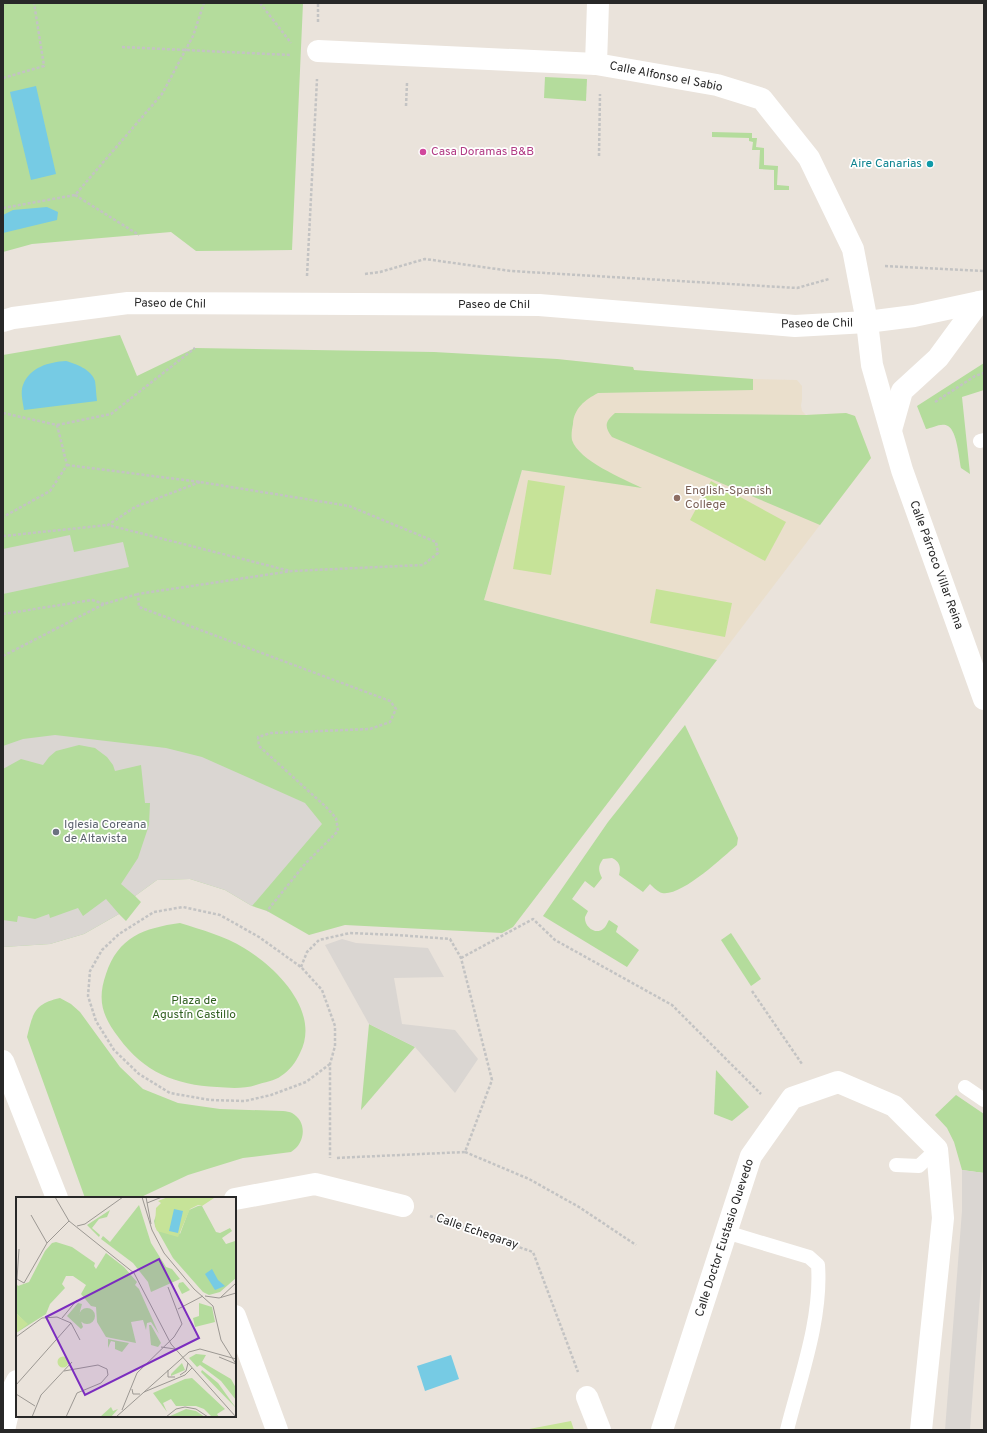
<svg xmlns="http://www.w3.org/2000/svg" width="987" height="1433" font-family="Overpass,sans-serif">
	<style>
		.education { fill: #eadfcc }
		.green { fill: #b4dc9c }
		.pitch { fill: #c6e398 }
		.plaza { fill: #dad6d2 }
		.water { fill: #76cbe4 }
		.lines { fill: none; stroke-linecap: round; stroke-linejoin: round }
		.path { stroke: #c3c3c3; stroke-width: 2.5; stroke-dasharray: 3 2; stroke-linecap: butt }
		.service { stroke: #fff; stroke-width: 14 }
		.minor { stroke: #fff; stroke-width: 22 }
		.tertiary { stroke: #fff; stroke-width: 22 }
		.hotel-dot { fill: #d1479c; stroke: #fff; stroke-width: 1.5 }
		.culture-dot { fill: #0f9aa8; stroke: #fff; stroke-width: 1.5 }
		.education-dot { fill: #8d6e63; stroke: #fff; stroke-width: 1.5 }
		.worship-dot { fill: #6b7280; stroke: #fff; stroke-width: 1.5 }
		.labels { text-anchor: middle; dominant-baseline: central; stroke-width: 3.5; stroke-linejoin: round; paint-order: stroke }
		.street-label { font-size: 12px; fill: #282828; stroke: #fff }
		.hotel-label { font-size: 12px; fill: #b23c85; stroke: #fff; text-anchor: start }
		.culture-label { font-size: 12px; fill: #0d838f; stroke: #fff; text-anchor: end }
		.education-label { font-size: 12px; fill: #785e54; stroke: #fff; text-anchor: start }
		.worship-label { font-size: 12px; fill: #5b616d; stroke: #fff; text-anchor: start }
		.park-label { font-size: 12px; fill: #2f5f1f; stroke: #fff }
		.inset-road { fill: none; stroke: #9c9893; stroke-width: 1 }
		.view { fill: #7b2cbf; fill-opacity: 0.15; stroke: #7b2cbf; stroke-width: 2 }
		.inset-edge { fill: none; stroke: #282828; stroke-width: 2 }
	</style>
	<rect width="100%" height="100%" fill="#eae3db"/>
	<!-- education -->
	<path class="education" d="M557,359L633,367L634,370L753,379L797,380L802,386V400L801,405L802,411L806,415L846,413L855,416L871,458L717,660L484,600L522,470Z"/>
	<!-- green -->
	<g class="green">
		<path d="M3,3H303L292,250L196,251L171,232L32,244L3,252Z"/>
		<path d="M545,77L587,79L586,101L544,98Z"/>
		<path d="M712,132L752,133V138H757L756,147L764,148V165L778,166L777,185L789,186V190H774V170L759,169L760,150H752L753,142L749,141V138L712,137Z"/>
		<path d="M120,335L137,376L195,348L434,352L557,359L633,367L634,370L753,379V390L598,393C585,400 574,408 573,424C572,429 571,435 572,440C579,461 622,478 642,488L522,470L484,600L717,660L513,927L502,933L345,925L309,935L267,911L252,906L225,890L190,879L157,880L135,896L141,902L126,921L119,914L84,934L50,944L3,947V355Z"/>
		<path d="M984,363V390L962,397L970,474L961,468C959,458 957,431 948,426C942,422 932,428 926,429L917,406Z"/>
		<path d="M615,413L806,415L846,413L855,416L871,458L820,525L612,437C604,426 605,422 615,413Z"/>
		<path d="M685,725L738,838L737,845C723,857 681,897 662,893C658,892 653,887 650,884L643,892L619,875C621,867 620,862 612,858L603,859C598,866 598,870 602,878L594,888L585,881L572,899L588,911C587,913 586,915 585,917C584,927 596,935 603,929C606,927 607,923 609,920L618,926L616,932L639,950L627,967L543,916L608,822Z"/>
		<path d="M180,923C202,930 225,936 244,948C277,968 321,1012 300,1053C296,1062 290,1070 281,1076C275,1081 264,1082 256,1085C244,1089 229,1088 217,1087C175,1085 144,1072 119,1038C102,1016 97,1000 106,974C118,937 144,928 180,923Z"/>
		<path d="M731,933L761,979L751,986L721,940Z"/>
		<path d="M60,998L71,1004L80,1012L120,1067L143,1089L178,1103L220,1109L283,1111C286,1111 290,1112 292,1113C308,1122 305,1144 291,1152L243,1158L188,1175L139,1198H85L27,1037C33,1013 34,1004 60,998Z"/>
		<path d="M369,1024L415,1047L361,1110Z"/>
		<path d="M716,1070L749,1107L732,1121L714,1114Z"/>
		<path d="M956,1095L984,1114V1173L962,1170L954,1142L947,1128L935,1115Z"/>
	</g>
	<!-- pitch -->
	<g class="pitch">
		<path d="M528,480L565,486L551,575L513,569Z"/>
		<path d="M711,481L786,522L765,561L690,520Z"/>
		<path d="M656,589L732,603L725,637L650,623Z"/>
		<path d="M571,1421L574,1430H524Z"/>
	</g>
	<!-- plaza -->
	<g class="plaza">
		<path d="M70,535L74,552L123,542L129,567L3,594V549Z"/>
		<path d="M55,735L166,748L202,757L305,803L322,824L252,906L225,890L190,879L157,880L135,896L121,884L138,858L149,825L150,803H145L141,765L115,771L113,765L107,757L95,748L79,745L56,751L49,757L43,765L21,759L3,769V746L23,739Z"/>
		<path d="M106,899L119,914L84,934L50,944L3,947V920L17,922L18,916L35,919L49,914L50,918L78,908L83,916Z"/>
		<path d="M342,939L356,943L428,948L444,977L394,978L402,1024L455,1030L478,1059L455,1093L415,1047L369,1024L325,945Z"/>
		<path d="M962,1170L984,1173V1243L970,1430H945L962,1211Z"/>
	</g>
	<!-- water -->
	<g class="water">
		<path d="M36,86L56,174L31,180L10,92Z"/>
		<path d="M47,207L58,212L57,220L3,233V215L13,210Z"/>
		<path d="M66,361C76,364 91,369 95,381C96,387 96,394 97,401L24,410C23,403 20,392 23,385C30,367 49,362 66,361Z"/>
		<path d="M451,1355L459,1379L425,1391L417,1366Z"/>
	</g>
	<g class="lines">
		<!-- path -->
		<g class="path">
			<path d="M260,3L291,43"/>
			<path d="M318,22V3"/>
			<path d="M122,47L290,55"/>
			<path d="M3,78L44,66L34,3"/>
			<path d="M406,106L407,83"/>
			<path d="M599,156L600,94"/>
			<path d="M75,195L139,235"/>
			<path d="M3,208L75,195L162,94L193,36L204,3"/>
			<path d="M885,266L984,271"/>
			<path d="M365,274L380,272L425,259L511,271L797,288L829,279"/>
			<path d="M307,276L317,79"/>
			<path d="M935,402L975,376L984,373"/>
			<path d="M3,413L57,425L67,465L50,491L3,517"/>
			<path d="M57,425L111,414L195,348"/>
			<path d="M67,465L200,482L349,506L436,542L438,553L423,565L292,571L138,594L139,607L390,701L396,709L390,722L370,729L271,733L258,737L259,746L326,807L336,818L338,831L305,864L267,911"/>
			<path d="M200,482L135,507L108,525L290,571"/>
			<path d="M3,536L108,525"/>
			<path d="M3,614L92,600L104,604"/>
			<path d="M3,656L104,604L138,594"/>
			<path d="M461,958L533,919L555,940L672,1005L761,1094"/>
			<path d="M301,967L307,952L319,940L350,933L397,935L450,939L461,958L492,1080L465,1152L335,1158"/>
			<path d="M752,991L802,1064"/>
			<path d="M330,1064L306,1082L271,1095L245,1101L210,1100L170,1093L139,1074L114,1050L96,1021L88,996L90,971L102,950L119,934L154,912L183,907L220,915L259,937L301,967L322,990L335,1026V1046L330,1064V1158"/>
			<path d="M465,1152L529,1179L579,1207L636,1245"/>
			<path d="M430,1216L533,1252L578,1372"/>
		</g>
		<!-- service -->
		<g class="service">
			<path d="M980,441L984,440"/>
			<path d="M965,1087L984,1100"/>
			<path d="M896,1165L919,1166L937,1149"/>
			<path d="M726,1232L809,1257L818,1265C822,1319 800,1378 787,1430"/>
		</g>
		<!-- minor -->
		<g class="minor">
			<path d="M318,51L596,64L717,85L762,99L809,158L853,249L867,322L872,365L902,470L984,699"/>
			<path d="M596,64L598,3"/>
			<path d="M891,430L902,391L938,358L979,302"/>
			<path d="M3,1061L57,1198"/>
			<path d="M235,1199L315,1184L403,1206"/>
			<path d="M235,1316L277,1430"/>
			<path d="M587,1397L600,1430"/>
			<path d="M4,1430L14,1387L17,1381"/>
			<path d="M662,1430L751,1156L792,1098L838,1082L894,1106L937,1149L943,1218L921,1430"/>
		</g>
		<!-- tertiary -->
		<path class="tertiary" d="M3,321L13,318L128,303L539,305L795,326L867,322L914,316L984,301"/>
	</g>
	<!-- markers -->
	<circle class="hotel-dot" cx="423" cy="152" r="4"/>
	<circle class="culture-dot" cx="930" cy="164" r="4"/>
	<circle class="education-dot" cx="677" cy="498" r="4"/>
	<circle class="worship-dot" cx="56" cy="832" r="4"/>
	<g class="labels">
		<!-- street labels -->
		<g class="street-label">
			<text transform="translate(666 77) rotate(11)">Calle Alfonso el Sabio</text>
			<text transform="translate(170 304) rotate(1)">Paseo de Chil</text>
			<text x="494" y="305">Paseo de Chil</text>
			<text transform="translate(817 324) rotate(-1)">Paseo de Chil</text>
			<text transform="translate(936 565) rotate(70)">Calle Párroco Villar Reina</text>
			<text transform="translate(477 1232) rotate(19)">Calle Echegaray</text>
			<text transform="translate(725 1238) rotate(-72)">Calle Doctor Eustasio Quevedo</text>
		</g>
		<!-- hotel labels -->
		<g class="hotel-label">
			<text x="431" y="152">Casa Doramas B&amp;B</text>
		</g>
		<!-- culture labels -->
		<g class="culture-label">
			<text x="922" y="164">Aire Canarias</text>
		</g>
		<!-- education labels -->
		<g class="education-label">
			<text x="685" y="491">English-Spanish<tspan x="685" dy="14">College</tspan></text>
		</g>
		<!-- worship labels -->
		<g class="worship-label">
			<text x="64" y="825">Iglesia Coreana<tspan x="64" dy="14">de Altavista</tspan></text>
		</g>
		<!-- park labels -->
		<g class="park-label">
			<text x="194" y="1001">Plaza de<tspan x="194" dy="14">Agustín Castillo</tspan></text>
		</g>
	</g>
	<!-- overview -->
	<g transform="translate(16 1197)">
		<rect width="220" height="220" fill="#eae3db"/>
		<path d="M123,8L135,46L150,70L156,72L164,82L135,95L132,85L117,66L85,42L87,39L94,45ZM144,8L164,37L173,13L182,9H186L200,35L204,36L214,31L216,34L206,41L210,47L219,44L220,81L204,95L193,98L187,95L157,61L139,29L138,24ZM94,13L91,20L83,22L76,31L84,38L83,40L71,28ZM40,45L56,50L79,66L78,69L80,72L90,56L108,70L121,85L119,88L123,92L143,137L135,125L131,126L130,133L127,123L115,125L120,146L90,140L81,125L80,110L75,109L65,97L70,88L57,79H50L46,87L49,91L34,107L30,117L0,136V131L7,123L0,116V86L2,89L13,85L29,54L36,46ZM167,85L174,93L166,97L162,89L163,86ZM62,106L66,107L63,118L67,130L65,132L51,119ZM183,106L196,110L199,125L179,130L177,121L183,119ZM63 119a8 8 0 1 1 16 0a8 8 0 1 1-16 0ZM133,128H135L145,146L142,150L135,148ZM92,142L102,144L113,146L106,155L99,152V145L95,144L92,151ZM180,157L190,158L186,165L215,182L220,191V203L205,184L184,168L181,170L173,161ZM166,166L169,173L155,179V177ZM186,173L202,186L220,211L185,175ZM176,181L209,212L201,217L203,220H196L188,212L180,209H160L155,202L147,206L151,215L137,196L169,182ZM95,210L97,214L102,212L95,220H84ZM170,212L180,214L189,220H152Z" fill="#b4dc9c"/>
		<path d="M152,0H198V1L186,9L182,8L174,12L162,40L141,34L139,29L140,11L145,6L142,4ZM0,116L12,127L0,136ZM41.5 165a5.5 5.5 0 1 1 11 0a5.5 5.5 0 1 1-11 0Z" fill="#c6e398"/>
		<path d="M158,12L167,14L162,36L153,34ZM196,72L202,83L209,89L199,93L189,77Z" fill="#76cbe4"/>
		<path class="inset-road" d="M39,0L53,24L118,76L155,147L220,220M126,0L136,33L148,56L178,92L197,109L205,143L220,167M130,0L135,27M131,6L146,0M15,18L31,46M61,29L69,27L107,0M3,52L1,82L8,86L31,46L53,24M189,99L203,101L220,96M205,100L220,86M162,112L187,99M46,121L61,103M0,140L26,121L41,120L55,126L64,143M145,150L159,152M203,160L220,167M152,173V180H159M48,174L82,168L91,172L92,178L85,186L61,196L50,220M164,178L170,174L172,166M0,188L55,126M116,192L117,197H124M128,195L169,178L176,171M0,197L19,209M106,213L121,176L158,140L166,127L152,90M16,220L25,198L56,165M100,220L173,155L184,152L220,162M150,220L160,212L169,210L180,212L192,220"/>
		<path class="view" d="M143,62L183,141L69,198L30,120Z"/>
		<rect width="220" height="220" class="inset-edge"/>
	</g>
	<!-- border -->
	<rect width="987" height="1433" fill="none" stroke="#282828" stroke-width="8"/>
</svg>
